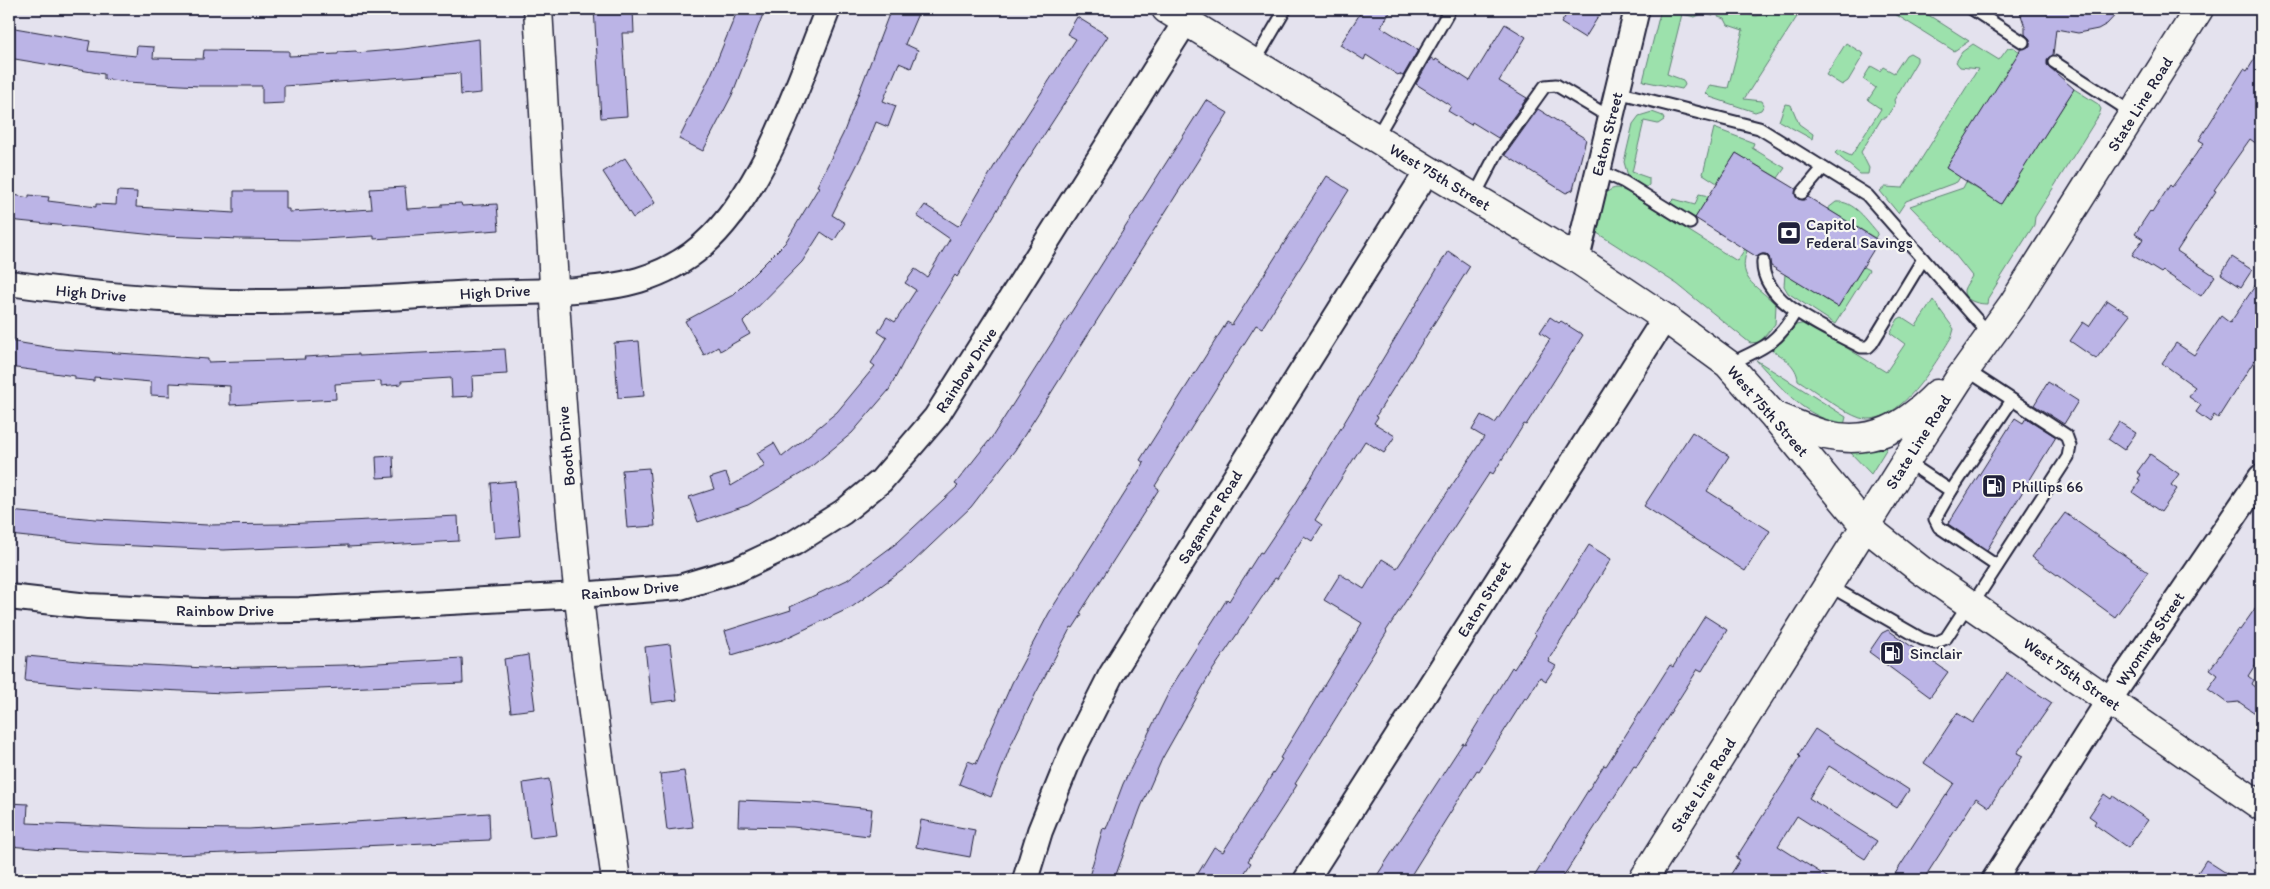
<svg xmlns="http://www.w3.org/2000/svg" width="2270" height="889" font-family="Itim,sans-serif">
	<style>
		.green { fill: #9ce1ac; stroke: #5f8274 }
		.building { fill: #bbb4e6; stroke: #22223b }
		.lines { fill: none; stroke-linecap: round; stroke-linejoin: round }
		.service-casing { stroke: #22223b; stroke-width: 15 }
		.minor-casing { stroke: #22223b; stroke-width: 28 }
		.tertiary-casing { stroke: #22223b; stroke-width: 31 }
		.secondary-casing { stroke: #22223b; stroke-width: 31 }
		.service { stroke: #f6f6f2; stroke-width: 11 }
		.minor { stroke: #f6f6f2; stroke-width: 24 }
		.tertiary { stroke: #f6f6f2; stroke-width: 28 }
		.secondary { stroke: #f6f6f2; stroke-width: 28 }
		.labels { text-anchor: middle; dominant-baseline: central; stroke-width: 4.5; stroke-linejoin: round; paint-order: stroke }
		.street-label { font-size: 16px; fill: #22223b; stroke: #f6f6f2 }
		.poi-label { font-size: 16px; fill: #22223b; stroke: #f6f6f2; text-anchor: start }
	</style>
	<rect width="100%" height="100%" fill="#e4e2ee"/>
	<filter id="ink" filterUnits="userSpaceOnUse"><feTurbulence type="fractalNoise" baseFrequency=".02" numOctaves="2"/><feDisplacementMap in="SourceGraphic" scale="10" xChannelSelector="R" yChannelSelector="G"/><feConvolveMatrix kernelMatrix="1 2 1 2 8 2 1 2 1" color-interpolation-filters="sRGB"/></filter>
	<g filter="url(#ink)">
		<!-- green -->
		<g class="green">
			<path d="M1661,9H1714L1713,16L1703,13L1695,17L1682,14L1667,74L1683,80L1685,85L1682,89L1643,81Z"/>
			<path d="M1720,9L1756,16L1768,14L1776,9H1802L1744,99L1762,101L1764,105L1761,110L1755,112L1710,97L1706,93L1710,85L1728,88L1743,30L1728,25L1725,19L1718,17Z"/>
			<path d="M1887,9H1919L1969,41L1954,51Z"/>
			<path d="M1846,43L1864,54L1848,81L1842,85L1826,75Z"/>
			<path d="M1973,44L1999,60L2008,48L2013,47L2020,52L1946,168L1960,177L1957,182L1906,201L1898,213L1880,191L1885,187L1903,188L1978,69L1960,67L1956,62L1962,52Z"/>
			<path d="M1910,53L1917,57V61L1894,100L1895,104L1886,118H1882L1861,152L1869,168L1868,174H1860L1835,153L1838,150L1851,156L1881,109L1868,100L1876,88L1863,79L1871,66L1880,71L1883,67L1894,73L1906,55Z"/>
			<path d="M2074,89L2098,104L2101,109L2099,115L2035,217L2034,225L1988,298L1987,304C1979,304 1963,301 1964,290C1965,286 1970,280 1972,276L1944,241L1910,206L1963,188L1966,182L2001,204Z"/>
			<path d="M1785,104L1791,105L1799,124L1813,134L1812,139L1779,121Z"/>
			<path d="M1652,112L1663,116L1664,120L1658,124L1644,121L1632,172L1649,178V185L1645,188L1628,176L1624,162L1633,124L1639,116Z"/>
			<path d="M1714,128L1754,143L1752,148L1785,168L1778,178L1736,153L1717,183L1703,174Z"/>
			<path d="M1618,188L1627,192L1737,261L1745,249L1747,251C1736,281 1760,287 1776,305L1775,324L1760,342L1750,343L1677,284L1597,233L1596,229C1599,215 1599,188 1618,188Z"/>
			<path d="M1699,194L1709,196L1695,218L1670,203L1674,199L1695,205Z"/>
			<path d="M1836,202C1854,200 1867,221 1878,233L1875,238L1827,209Z"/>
			<path d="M1863,267L1869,270L1835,324L1788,293L1784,286L1785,274L1838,307Z"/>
			<path d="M1933,300L1954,329L1952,336C1936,362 1899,428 1860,418C1844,413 1814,390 1798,380C1797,366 1783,356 1771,350L1784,340L1796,325L1806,323L1886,372L1905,344L1890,333L1898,319L1902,317L1916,326Z"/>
			<path d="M1756,360L1846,417L1844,425C1801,415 1785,391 1756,360Z"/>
			<path d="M1886,447L1887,448L1871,474L1848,450Z"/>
		</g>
		<!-- building -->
		<g class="building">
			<path d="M594,9H633L634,33H622L627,116L601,118Z"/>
			<path d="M738,9H765L732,95L703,151L679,139L711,75Z"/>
			<path d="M891,9H920L905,44L918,50L911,68L899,63L883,101L896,106L888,127L876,122L867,145L832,215L845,223L834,241L821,232L802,262L743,322L750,334L720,351L718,347L704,355L685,321L733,295L785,243L819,187L817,186L843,134Z"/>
			<path d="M1363,9H1392L1381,27L1418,50L1403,76L1399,74L1398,75L1366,55L1364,60L1340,45Z"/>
			<path d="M1570,9H1603L1585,38L1561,23Z"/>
			<path d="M2019,9H2121L2107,24L2098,29L2078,33L2056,29L2053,55L2048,58L2047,65L2074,89L2001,204L1946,168L2021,49L2030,46V39L2025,34V27Z"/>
			<path d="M1077,17L1108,36L1018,175L967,261L957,277L955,275L917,336L889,390L852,433L807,470L748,505L698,522L689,497L714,489L710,478L726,473L731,486L765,466L757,453L774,443L782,457L837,412L875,366L871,363L887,338L878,332L887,317L895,322L916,290L905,283L915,269L927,277L950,239L917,216L925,205L958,226L961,223L996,163L1076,39L1067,34Z"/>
			<path d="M1505,24L1526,37L1499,81L1527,98L1498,138L1472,122L1471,125L1448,111L1451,106L1416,84L1431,58L1435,61L1436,59L1470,81Z"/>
			<path d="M9,27L90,41L88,51L136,56L137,46L154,47L153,58L203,59L204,50L289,51V56L338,54V52L356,51L357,53L404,49L479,39L481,93L461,95L460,73L284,86V103L262,104V86H199L127,82L104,79V74L9,58Z"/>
			<path d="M2261,49V147L2250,139L2214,190L2216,191L2177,251L2215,276L2201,296L2163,271L2161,273L2132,255L2143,239L2135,234L2150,211L2152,213L2170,185L2172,187L2204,143L2199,140L2244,69L2247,71Z"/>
			<path d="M1206,100L1228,113L1015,450L971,507L911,564L852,607L782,640L732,655L725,631L791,610L790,607L847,580L898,542L958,486L955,484L992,437Z"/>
			<path d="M1538,109L1586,139L1573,190L1566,193L1505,155Z"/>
			<path d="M1736,153L1796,189L1795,195L1798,199L1804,200L1808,197L1879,241L1838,307L1771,266L1769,257L1766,254H1762L1757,257L1695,218Z"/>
			<path d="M625,158L655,203L633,218L603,172Z"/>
			<path d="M1327,176L1349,190L1262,328L1256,325L1225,374L1155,486L1159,489L1080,613L1082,614L1073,628L1071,627L1036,693L1010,747L991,797L959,784L968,761L976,764L1012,683L1049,613L1144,463L1140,460L1227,322L1232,325Z"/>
			<path d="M405,187L407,209L442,207V204L461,203L462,206L497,204L499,230L374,239V236L305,240L240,239L164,236L9,220V194L29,198V195L49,197L48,201L96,207V204L116,205L117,191L137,192L136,207L234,213V191H286V209H289V212L324,210V212L372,209L370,189Z"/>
			<path d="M1448,251L1470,266L1376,416L1378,417L1374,423L1395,436L1384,453L1365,441L1315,520L1322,525L1312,541L1304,536L1277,579L1275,578L1210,674L1162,759L1141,807L1114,880H1088L1103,828L1106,829L1123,784L1172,686L1227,599L1229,601L1260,552L1262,553L1295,504Z"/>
			<path d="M2232,257L2252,270L2241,287L2221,274Z"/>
			<path d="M2261,277V350L2218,418L2214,415L2210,422L2196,412L2201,405L2189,397L2195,387L2162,363L2176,343L2194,355L2221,316L2230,323Z"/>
			<path d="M2107,300L2130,315L2096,359L2070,341L2083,322L2089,326Z"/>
			<path d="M1550,317L1559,323L1561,321L1583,335L1526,425L1524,424L1493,474L1490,472L1386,631L1387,632L1355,683L1357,684L1295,784L1297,785L1248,861L1251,863L1240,880H1194L1214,847L1223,852L1282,759L1280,758L1362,623L1324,600L1340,574L1364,589L1382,559L1397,568L1484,437L1472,430L1481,415L1494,423L1496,422L1550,339L1540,332Z"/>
			<path d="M9,341L58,349L208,359V362L305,359L304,357L359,354V356L505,349L507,374L472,376L473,396L452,397L451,378L401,381V384L381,386V381L335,384L336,399L230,405V386L170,383V396L151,395V382L94,377V381L75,379V376L9,367Z"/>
			<path d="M639,341L644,396L618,398L614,343Z"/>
			<path d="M2048,382L2078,401L2064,424L2034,405Z"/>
			<path d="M2015,418L2023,423L2026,418L2056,437L1987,550L1948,524Z"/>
			<path d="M2119,422L2136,433L2124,450L2108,439Z"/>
			<path d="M1692,432L1729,456L1707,491L1770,531L1745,571L1644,506Z"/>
			<path d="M2150,454L2179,474L2171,485L2177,489L2161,512L2132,492L2140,480L2138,479L2141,475L2137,472Z"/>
			<path d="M393,456L394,477L377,478L376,457Z"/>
			<path d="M649,468L655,526L627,528L622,470Z"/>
			<path d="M515,481L520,536L495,538L491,483Z"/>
			<path d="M9,511L96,519L207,525L283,524L458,516L459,541L348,547V545L223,550L94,544L9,535Z"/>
			<path d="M2065,513L2148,572L2115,617L2032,557Z"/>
			<path d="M1589,545L1611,559L1549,659L1550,660L1549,662L1556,666L1546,681L1540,677L1527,699L1525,698L1479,771L1477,770L1408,880H1374L1463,743L1465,744L1512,667L1514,669L1536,635L1534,633Z"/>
			<path d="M2261,600V656L2248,676L2253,680L2251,684L2261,692V717L2239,702L2227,703L2208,689L2218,675L2210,669L2238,629L2240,630Z"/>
			<path d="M1705,616L1727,630L1702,671L1698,669L1636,767L1634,766L1561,880H1532L1604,765L1606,766L1670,665L1673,667Z"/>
			<path d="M1888,630L1948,672L1930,697L1869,652L1882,633Z"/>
			<path d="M670,644L677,700L651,703L645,647Z"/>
			<path d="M528,655L535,709L511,712L504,659Z"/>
			<path d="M27,656L89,662L205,668L345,665L462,658L463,683L224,693L77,686L25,681Z"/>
			<path d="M2007,673L2052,703L2017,753L2023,756L1989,807L1976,798L1923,880H1891L1954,783L1924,763L1957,713L1973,723Z"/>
			<path d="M1815,729L1909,790L1897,808L1829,766L1809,798L1877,841L1865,859L1797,816L1778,846L1832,880H1727L1740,860L1736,858L1800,757L1798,755Z"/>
			<path d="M684,771L693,827L667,830L660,774Z"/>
			<path d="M549,779L557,835L530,838L523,783Z"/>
			<path d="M2104,794L2111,799L2113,796L2148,820L2128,848L2094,824L2096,821L2089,816Z"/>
			<path d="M739,800L813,803L872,809L869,836L793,827L738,826Z"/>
			<path d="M9,803L28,804L27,823L147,828L249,829L489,813L490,840L361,846V848L315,850L171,855L44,849L9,846Z"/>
			<path d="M921,820L975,830L970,857L916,847Z"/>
			<path d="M2206,860L2237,880H2193Z"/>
		</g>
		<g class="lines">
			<defs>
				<g id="service">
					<path d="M1972,9L2023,42"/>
					<path d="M2054,62L2134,114"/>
					<path d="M1254,63L1285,10L1283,9"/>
					<path d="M1617,92L1759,128L1867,195L1990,335"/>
					<path d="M1376,138L1448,13"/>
					<path d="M1598,170L1624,182L1690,223"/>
					<path d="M1802,193L1823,168"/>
					<path d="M1474,197L1497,153L1545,86L1556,85L1611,118"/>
					<path d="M1763,261C1760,303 1830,330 1861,347H1868L1872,343L1923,259"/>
					<path d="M1729,364C1763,348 1776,345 1796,311"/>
					<path d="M1965,369L2066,435L2070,446L2068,457L1972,605"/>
					<path d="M1906,461L1951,491L1935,519L1939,527L1997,566"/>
					<path d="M1951,491L2012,400"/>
					<path d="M1828,585L1922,639L1935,643L1946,638L1969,603"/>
				</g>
				<g id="minor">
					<path d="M1577,259L1637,9"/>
					<path d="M9,283C80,293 152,300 223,302C307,303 390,298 473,293C523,291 592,294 639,280C662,273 685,261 703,245C765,190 798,84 828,9"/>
					<path d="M9,597L88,606L203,611L300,610L579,595L680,587L737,570L794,543L843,512L881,481L936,417L1186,21"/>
					<path d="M1025,880L1040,831L1072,752L1111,675L1428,170"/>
					<path d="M1306,880L1665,318"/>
					<path d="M1994,880L2109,700L2261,477"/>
				</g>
				<path id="tertiary" d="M538,9C550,205 558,401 579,597C589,692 603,786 616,880"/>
				<g id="secondary">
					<path d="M1166,9L1428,170L1577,259L1665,318L1728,364L1774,416L1865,526L1922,571L2261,806"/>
					<path d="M1775,416C1792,422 1809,431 1826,435C1873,446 1906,426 1937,394"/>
					<path d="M1643,880L1906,461L1959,379L2013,304L2199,9"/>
				</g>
			</defs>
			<!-- service casing -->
			<use href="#service" class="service-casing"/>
			<!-- minor casing -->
			<use href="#minor" class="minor-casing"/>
			<!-- tertiary casing -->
			<use href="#tertiary" class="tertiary-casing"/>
			<!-- secondary casing -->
			<use href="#secondary" class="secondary-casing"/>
			<!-- service -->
			<use href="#service" class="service"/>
			<!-- minor -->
			<use href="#minor" class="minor"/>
			<!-- tertiary -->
			<use href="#tertiary" class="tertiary"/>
			<!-- secondary -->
			<use href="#secondary" class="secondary"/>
		</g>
	</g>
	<!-- icons -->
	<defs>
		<symbol id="bank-square" viewBox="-11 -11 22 22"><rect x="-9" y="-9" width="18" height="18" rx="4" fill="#22223b" stroke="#f6f6f2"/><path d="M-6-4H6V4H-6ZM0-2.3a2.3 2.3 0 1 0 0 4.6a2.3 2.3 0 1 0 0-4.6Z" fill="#fff"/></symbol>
		<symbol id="fuel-square" viewBox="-11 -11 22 22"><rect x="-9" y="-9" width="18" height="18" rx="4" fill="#22223b" stroke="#f6f6f2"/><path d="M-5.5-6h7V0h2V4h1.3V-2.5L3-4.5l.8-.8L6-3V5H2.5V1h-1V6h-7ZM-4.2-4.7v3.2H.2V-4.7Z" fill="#fff"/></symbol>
	</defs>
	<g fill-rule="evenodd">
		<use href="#bank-square" x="1775" y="219" width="28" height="28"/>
		<use href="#fuel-square" x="1980" y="472" width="28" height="28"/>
		<use href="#fuel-square" x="1878" y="639" width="28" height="28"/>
	</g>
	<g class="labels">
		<!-- street labels -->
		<g class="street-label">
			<text transform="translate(2140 104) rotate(-58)">State Line Road</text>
			<text transform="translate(1607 134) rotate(-76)">Eaton Street</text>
			<text transform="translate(1440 177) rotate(31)">West 75th Street</text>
			<text transform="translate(495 292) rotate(-3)">High Drive</text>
			<text transform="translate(91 293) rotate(5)">High Drive</text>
			<text transform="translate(966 370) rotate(-57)">Rainbow Drive</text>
			<text transform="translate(1768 411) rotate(49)">West 75th Street</text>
			<text transform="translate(1918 442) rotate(-58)">State Line Road</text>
			<text transform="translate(566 446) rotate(-95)">Booth Drive</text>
			<text transform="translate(1210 517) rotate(-58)">Sagamore Road</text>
			<text transform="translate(630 590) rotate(-5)">Rainbow Drive</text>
			<text transform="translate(1484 599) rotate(-58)">Eaton Street</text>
			<text x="225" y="610">Rainbow Drive</text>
			<text transform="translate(2150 639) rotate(-56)">Wyoming Street</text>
			<text transform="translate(2072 674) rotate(35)">West 75th Street</text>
			<text transform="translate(1703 785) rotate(-58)">State Line Road</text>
		</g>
		<!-- poi labels -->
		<g class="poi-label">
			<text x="1806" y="224">Capitol<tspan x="1806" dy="18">Federal Savings</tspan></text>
			<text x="2012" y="486">Phillips 66</text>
			<text x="1910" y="653">Sinclair</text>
		</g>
	</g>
	<!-- margin -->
	<rect width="2270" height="889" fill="none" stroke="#f6f6f2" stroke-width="30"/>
	<rect x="15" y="15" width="2240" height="859" fill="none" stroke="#22223b" stroke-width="2" filter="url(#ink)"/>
</svg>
